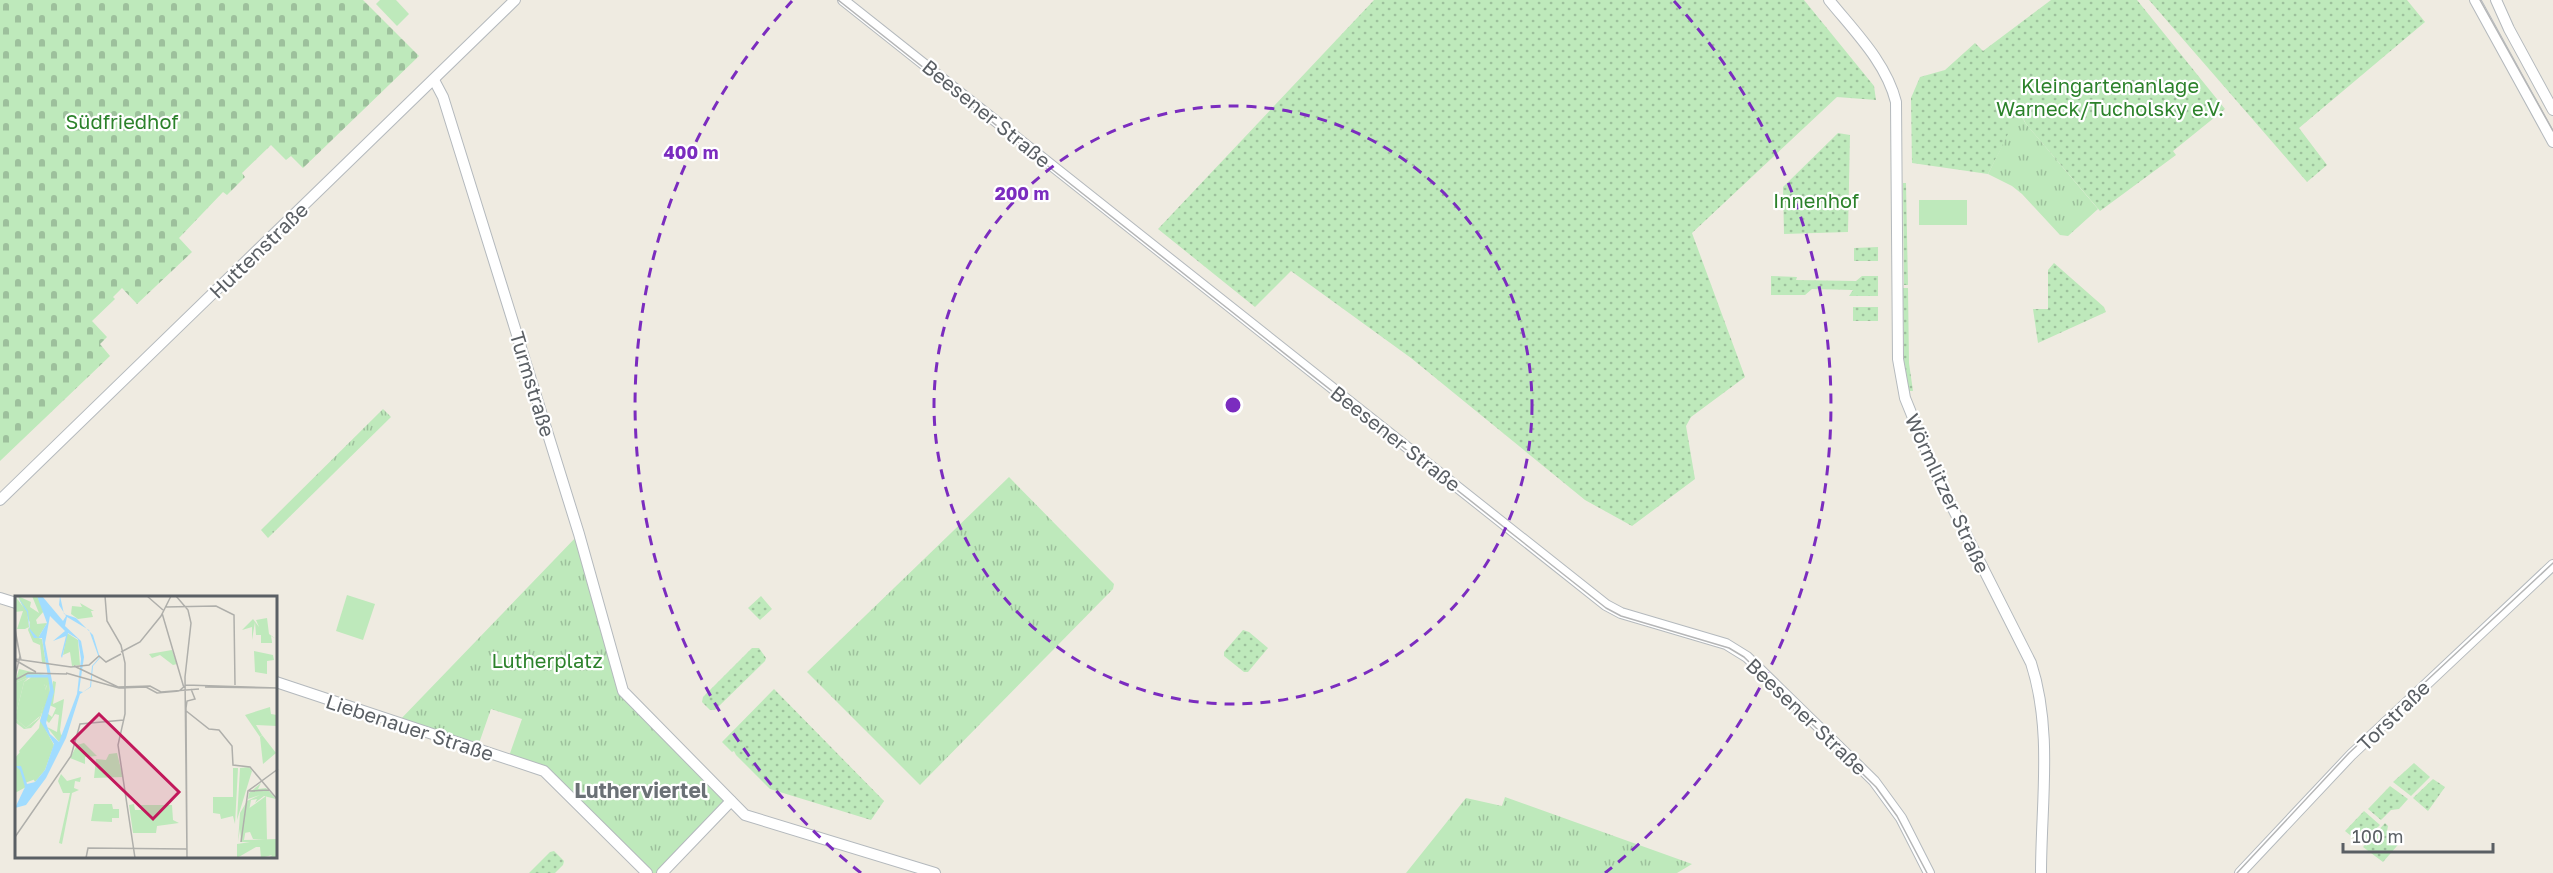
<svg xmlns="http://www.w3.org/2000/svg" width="2553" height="873" font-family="'Golos Text',sans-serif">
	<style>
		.grass { fill: url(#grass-dots) }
		.cemetery { fill: url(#cemetery-stones) }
		.park { fill: url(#park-tufts) }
		.pitch { fill: #bee9bb }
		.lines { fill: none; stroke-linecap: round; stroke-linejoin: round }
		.minor-casing { stroke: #b4b9bd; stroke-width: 12 }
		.minor { stroke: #fff; stroke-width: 10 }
		.tram { stroke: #b5b6b7; stroke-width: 1.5 }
		.ring { fill: none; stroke: #7b2cbf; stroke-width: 3; stroke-dasharray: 10 8 }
		.labels { text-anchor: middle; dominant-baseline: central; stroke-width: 4.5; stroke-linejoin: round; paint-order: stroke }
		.park-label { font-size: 20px; fill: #2c822b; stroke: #fff }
		.street-label { font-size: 20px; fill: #5a5f64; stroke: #fff }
		.neighbourhood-label { font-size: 21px; font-weight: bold; fill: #6b7176; stroke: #fff }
		.inset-river { fill: none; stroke: #a1dcff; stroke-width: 3 }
		.inset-road { fill: none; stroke: #afafab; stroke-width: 1.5 }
		.view { fill: #c2185b; fill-opacity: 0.15; stroke: #c2185b; stroke-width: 3 }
		.inset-edge { fill: none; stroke: #5a5f64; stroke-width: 3 }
		.centre { fill: #7b2cbf; stroke: #fff; stroke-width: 3 }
		.ring-label { font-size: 18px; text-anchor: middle; font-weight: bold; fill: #7b2cbf; stroke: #fff; stroke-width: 4.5; stroke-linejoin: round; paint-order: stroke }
	</style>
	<defs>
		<pattern id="grass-dots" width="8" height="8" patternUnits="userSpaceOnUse" patternTransform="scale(1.5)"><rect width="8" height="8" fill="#bee9bb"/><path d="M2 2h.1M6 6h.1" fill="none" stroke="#9dc09c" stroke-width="1.8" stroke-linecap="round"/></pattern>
		<pattern id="cemetery-stones" width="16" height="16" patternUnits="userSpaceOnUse" patternTransform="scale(1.5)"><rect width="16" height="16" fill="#bee9bb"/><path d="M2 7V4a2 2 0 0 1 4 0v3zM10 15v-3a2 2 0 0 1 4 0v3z" fill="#9dc09c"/></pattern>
		<pattern id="park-tufts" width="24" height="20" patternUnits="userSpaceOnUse" patternTransform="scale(1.5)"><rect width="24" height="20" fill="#bee9bb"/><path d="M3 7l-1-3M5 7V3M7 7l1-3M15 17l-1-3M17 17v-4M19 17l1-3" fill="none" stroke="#9dc09c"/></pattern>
	</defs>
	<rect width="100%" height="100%" fill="#efebe1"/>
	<!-- grass -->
	<g class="grass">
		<path d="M1374,0H1804L1874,86L1876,100L1837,97L1692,233L1745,377L1691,417L1686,426L1695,479L1632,526L1585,500L1411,358L1291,271L1255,307L1158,229Z"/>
		<path d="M2051,0H2137L2225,109L2173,151L2176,155L2100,211L2026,124L2020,112L1988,174L1912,163L1911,98L1920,77L1945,70L1975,43L1983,51Z"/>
		<path d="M2149,0H2407L2425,22L2299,128L2327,165L2307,182Z"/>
		<path d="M1838,133L1850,135L1848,232L1784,234L1783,187Z"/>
		<path d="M1903,183H1906L1908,285H1904Z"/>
		<path d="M1878,247V261H1854V248Z"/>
		<path d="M2054,263L2104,307L2106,312L2038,343L2033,309H2048V270Z"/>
		<path d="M1771,276L1797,277L1796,280L1856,281L1862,276H1878V296H1849L1853,290L1812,289L1805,295H1771Z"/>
		<path d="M1903,288H1908L1909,363L1913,391H1909L1904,363Z"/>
		<rect x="1853" y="307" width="25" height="14"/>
		<path d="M761,596L772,609L760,620L748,608Z"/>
		<path d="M1243,630L1249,632L1268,648L1248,672H1244L1224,656V652Z"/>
		<path d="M752,648H759L766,658L765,661L715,710H710L702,702L703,697Z"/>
		<path d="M774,689L884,801L871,820L770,789L736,755L734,751L732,752L722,742Z"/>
		<path d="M2414,763L2430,777L2411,796L2393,782Z"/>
		<path d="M2433,779L2445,787L2428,811L2413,798Z"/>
		<path d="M2390,786L2408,799L2399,809L2391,810L2381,820L2368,809Z"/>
		<path d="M2364,811L2380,825L2361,844L2345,831Z"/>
		<path d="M2385,823L2388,826L2387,831L2389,835L2399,836L2403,839L2383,862L2363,847Z"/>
		<path d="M554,851L564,861L563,865L555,873H529L550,852Z"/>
	</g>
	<!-- cemetery -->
	<path class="cemetery" d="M0,0H363L419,56L303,168L291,156L286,160L271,145L242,173L245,177L227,195L223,192L179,238L192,252L137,304L122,288L113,297L115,299L92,321L107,337L100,344L110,356L0,461Z"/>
	<!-- park -->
	<g class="park">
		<path d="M2019,112L2026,124L2098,209L2068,236L2060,235L2022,194L2012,186L1988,174Z"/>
		<path d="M383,409L391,417L268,538L261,530Z"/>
		<path d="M1009,477L1114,584L1113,589L920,785L807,672Z"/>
		<path d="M579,534L623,691L731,801L662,873H647L544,771L508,759L522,719L491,709L477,749L397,723Z"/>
		<path d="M1505,797L1692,864L1677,873H1406L1466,798L1502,806Z"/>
	</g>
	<!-- pitch -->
	<g class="pitch">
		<path d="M380,0H396L409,14L397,26L376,4Z"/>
		<rect x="1919" y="200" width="48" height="25"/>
		<path d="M347,595L375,604L363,640L336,631Z"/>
	</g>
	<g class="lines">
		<defs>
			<g id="minor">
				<path d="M843,0L1606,605L1621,613L1726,644L1747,657L1874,781L1901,818L1929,873"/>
				<path d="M1829,0C1854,31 1886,62 1896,102L1898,359L1905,398L1937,477L2031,663C2053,730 2041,804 2041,873"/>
				<path d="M2475,0L2553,142"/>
				<path d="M2496,0L2509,29L2553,110"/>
				<path d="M434,80L443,97L579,534L623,691L745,815L935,873"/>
				<path d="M0,500L515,0"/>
				<path d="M0,598L16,603"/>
				<path d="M276,682L544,771L647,873"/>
				<path d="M662,873L731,801"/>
				<path d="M2240,873L2351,755L2553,565"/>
			</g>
		</defs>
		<!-- minor casing -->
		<use href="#minor" class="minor-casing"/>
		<!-- minor -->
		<use href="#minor" class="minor"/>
		<!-- tram -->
		<g class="tram">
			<path d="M838,0L1606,608L1621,616L1729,648L1744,657L1876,787L1897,816L1927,873"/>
			<path d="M2480,0L2553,131"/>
			<path d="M2237,873L2349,753L2553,563"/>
		</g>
	</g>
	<!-- distance rings -->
	<g class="ring">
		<circle cx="1233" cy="405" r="299"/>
		<path d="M861 873A598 598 0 0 1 792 1M1674 1A598 598 0 0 1 1605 873"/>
	</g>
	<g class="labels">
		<!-- park labels -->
		<g class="park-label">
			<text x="2110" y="85">Kleingartenanlage<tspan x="2110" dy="23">Warneck/Tucholsky e.V.</tspan></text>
			<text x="122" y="121">Südfriedhof</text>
			<text x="1816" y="200">Innenhof</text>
			<text x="547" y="660">Lutherplatz</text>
		</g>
		<!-- street labels -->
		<g class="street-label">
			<text transform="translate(987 113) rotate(39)">Beesener Straße</text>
			<text transform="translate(258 250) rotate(-44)">Huttenstraße</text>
			<text transform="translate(533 384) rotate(73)">Turmstraße</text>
			<text transform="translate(1396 438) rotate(38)">Beesener Straße</text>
			<text transform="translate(1948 493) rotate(65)">Wörmlitzer Straße</text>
			<text transform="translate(2393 715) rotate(-44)">Torstraße</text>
			<text transform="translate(1807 716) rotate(44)">Beesener Straße</text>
			<text transform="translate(410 727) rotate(18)">Liebenauer Straße</text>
		</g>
		<!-- neighbourhood labels -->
		<g class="neighbourhood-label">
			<text x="641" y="790">Lutherviertel</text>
		</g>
	</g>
	<!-- overview -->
	<g transform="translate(15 596)">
		<rect width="262" height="262" fill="#efebe1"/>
		<path d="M0,0L12,16L14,31L10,33H2L8,15L0,16ZM65,7L79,15H76L78,21L63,23L56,18L57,10L67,11ZM252,22L254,38L261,43L256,40L257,46V47H246V39H241L240,26L237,44V31L227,34L238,23L244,31L241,24ZM239,55L258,59L259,64L252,65V78L240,76ZM4,73L34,80L35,98L26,125L39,149L30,174L20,186L4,155L24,132L32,90L17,80L0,87ZM17,81L29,87L32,98L25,120L11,132L0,122L9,86ZM255,111L256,118L262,119V130L241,129L247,139L245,141L230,119ZM69,147L82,160L70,161V168L55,162L62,149ZM102,157L108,181L79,182L81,163L91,164L94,158ZM234,171L237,175L222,224L225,172ZM218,172H223L220,228L218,220L206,223L205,218L198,217V201H218ZM246,187L243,193L251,192L261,203L249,200L240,207L242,203L236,204L229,244L262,243V262H254L257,259L246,262L245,251H241L222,262V248L235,246H226L225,233L223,246L225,217L232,205L245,199L233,203L234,197Z" fill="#bee9bb"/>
		<path d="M3,0L16,6L15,11L24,17L17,0H22L29,15L21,24L27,59L25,49L18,46L13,34L14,31L22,42ZM38,85L41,86L38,108L49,103L45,134L46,139L50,137L44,146L32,131L42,136L44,119L40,118L34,127L31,124L32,117L37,121L41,112L34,109ZM251,200L252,244L238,243L235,236L229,237L233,213Z" fill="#bee9bb"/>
		<path d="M119,208L120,214H126V209H157L158,224L164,227L142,230L141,237H118L114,209Z" fill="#bee9bb"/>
		<path d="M21,24L22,28L32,27L23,42L27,43L31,68L27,67L25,47L15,33V26ZM52,37L63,44L65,69L57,70L55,56L48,59ZM157,54L162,68L158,69L145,59L137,62L134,58ZM25,132L37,146L33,163L23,182L10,187L11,191L0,197V162ZM46,178L52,185L66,181L65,186L60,185L59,192L64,194L57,197L47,248L44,247L55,197H48L43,185Z" fill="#bee9bb"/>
		<path d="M17,80L31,87L33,99L25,122L16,132L9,133L0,126V87ZM14,81L29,87L32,98L24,122L11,132L0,122L9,86ZM247,139L261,157L248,168L245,141ZM79,208H97L98,213H104V222H97V226L76,225Z" fill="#bee9bb" fill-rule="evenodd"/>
		<path d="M2,0L13,15L15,33L23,42L32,27L22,0H27L48,25L51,20L44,9L45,0L49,18L61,22L78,39L85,62L78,70L76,91L65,98L51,142L31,182L11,209L0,212L10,191L5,174L0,170H6L12,188L20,186L30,174L39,148L25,125L35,94L27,42H19L15,35L12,16ZM35,20L50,35L38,45L51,40L46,60L47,62L53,37L63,43L66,63L62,98L44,146L35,138L31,127L39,96L30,47ZM52,21L74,34L84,62L77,70L75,91L68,96L64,95L69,61L66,45L50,30Z" fill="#a1dcff" fill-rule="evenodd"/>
		<path class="inset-river" d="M11,80H35"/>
		<path class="inset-road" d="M90,0L92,25L106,49L110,67V118L103,149L120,262M132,0L148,14M161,0L173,14L176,27L170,81L172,262M150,11L201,10L219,19L220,89M147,17L169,92M0,33L5,60L0,81M0,36L6,64M106,56L125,46L146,20L156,0M0,63L56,71L74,69L84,60L91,66L106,58M0,64L21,76M59,70L103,91L135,90L146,96L184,93M51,77L104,92L131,91L142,97L164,95L171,89L263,92M0,84L13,77L52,78M190,91L263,92M170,114L194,133L204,134L217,150L218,169L235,171L262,203M234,195L254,194M0,241L56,160L65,128L109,124M226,246L233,195L263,173M172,258L171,112L172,105L180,103L176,93M71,262L73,252L172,253"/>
		<path class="view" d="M84,118L164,196L138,223L57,145Z"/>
		<rect width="262" height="262" class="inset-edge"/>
	</g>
	<circle cx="1233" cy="405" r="9" class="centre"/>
	<g class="ring-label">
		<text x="691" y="159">400 m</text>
		<text x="1022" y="200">200 m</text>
	</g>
	<!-- scale -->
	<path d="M2343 843v9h150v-9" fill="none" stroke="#5a5f64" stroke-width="3"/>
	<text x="2352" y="843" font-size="18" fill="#5a5f64" stroke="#ffffff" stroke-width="4.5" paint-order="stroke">100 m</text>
</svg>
